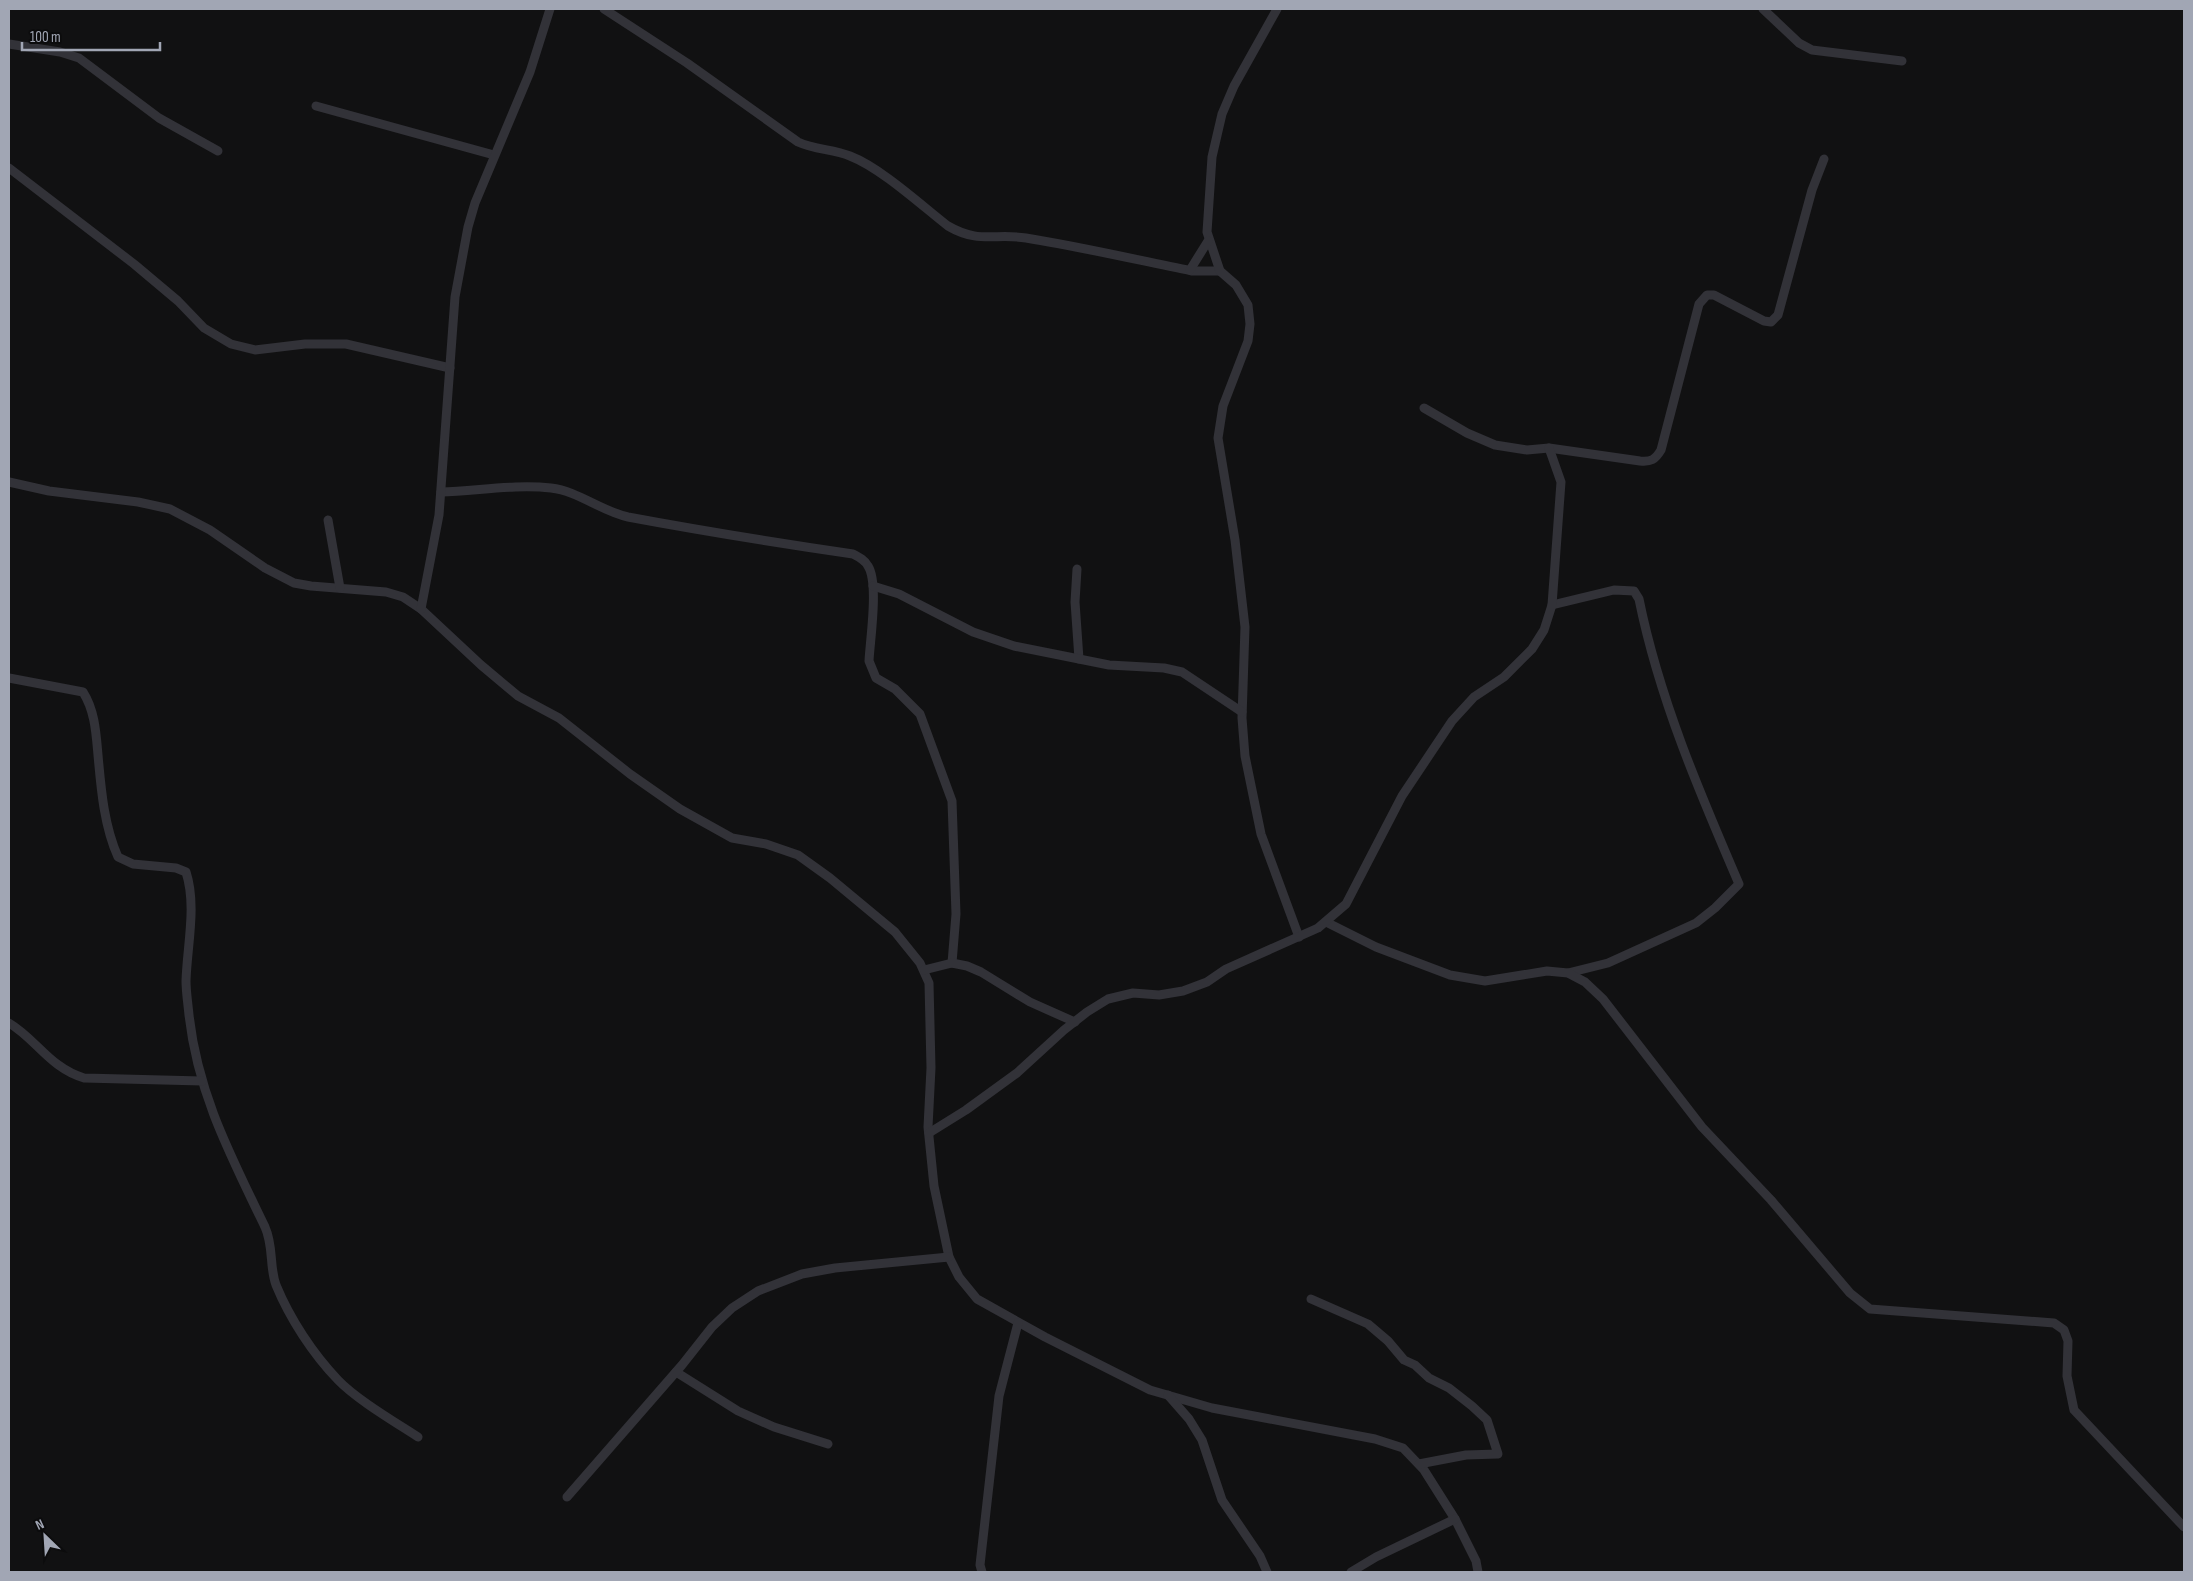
<svg xmlns="http://www.w3.org/2000/svg" width="2193" height="1581" font-family="'Sofia Sans Condensed',sans-serif">
	<style>
		.lines { fill: none; stroke-linecap: round; stroke-linejoin: round }
		.minor { stroke: #323238; stroke-width: 9 }
	</style>
	<rect width="100%" height="100%" fill="#111112"/>
	<g class="lines">
		<!-- minor -->
		<g class="minor">
			<path d="M604,9L687,63L798,142C815,150 833,149 850,156C881,168 921,205 948,226C979,244 995,233 1026,238C1082,247 1137,260 1192,271H1220"/>
			<path d="M1277,9L1234,86L1222,114L1212,157L1207,232L1220,271L1236,285L1248,305L1250,324L1248,341L1223,406L1218,438L1235,540L1245,627L1242,718L1245,756L1261,834L1299,937"/>
			<path d="M1763,9L1799,43L1812,50L1902,61"/>
			<path d="M9,44L60,52L79,58L159,118L218,151"/>
			<path d="M316,106L494,155"/>
			<path d="M9,168L134,264L178,301L204,328L231,344L255,350L305,344H346L450,368"/>
			<path d="M1190,270L1208,241"/>
			<path d="M1424,408L1467,433L1495,445L1527,450L1549,448L1640,461C1651,462 1655,460 1661,450L1699,304L1707,295H1714L1764,321L1771,322L1778,315L1812,190L1824,159"/>
			<path d="M9,482L49,491L138,502L170,509L210,530L265,568L294,583L311,586L386,592L403,597L421,609L481,665L518,696L559,718L630,774L680,809L732,838L766,844L798,855L830,878L895,932L920,963L929,983L931,1068L928,1127L934,1186L949,1257L959,1277L977,1299L1045,1337L1150,1390L1212,1408L1375,1439L1403,1448L1424,1470L1455,1519L1476,1561L1478,1572"/>
			<path d="M441,492C477,491 515,484 551,488C578,491 601,511 628,517C703,531 778,543 853,554C859,557 865,560 868,566C879,583 870,640 869,661L876,678L895,689L920,714L952,801L956,914L952,963"/>
			<path d="M328,520L340,588"/>
			<path d="M1077,569L1075,602L1079,659"/>
			<path d="M873,586L899,594L973,632L1014,646L1109,665L1164,668L1182,672L1242,712"/>
			<path d="M1552,605L1614,590L1634,591L1639,599C1659,698 1699,791 1739,884L1715,908L1696,923L1608,963L1568,973"/>
			<path d="M421,609L439,515L455,297L468,227L475,203L530,72L550,9"/>
			<path d="M9,678L83,692C95,711 96,733 98,755C101,789 104,826 118,857L133,864L176,868L186,872C197,906 187,946 186,981C186,992 188,1004 189,1015C198,1095 231,1156 265,1227C274,1247 269,1266 276,1285C290,1319 313,1354 338,1380C356,1399 395,1422 418,1437"/>
			<path d="M1326,922L1376,947L1450,975L1485,981L1547,971L1568,973L1585,982L1603,999L1702,1127L1771,1200L1850,1293L1870,1309L2054,1323L2064,1330L2068,1341L2067,1376L2074,1410L2184,1527"/>
			<path d="M924,970L952,963L967,966L981,972L1030,1002L1075,1022"/>
			<path d="M9,1023C36,1039 50,1068 84,1078L202,1081"/>
			<path d="M929,1133L966,1110L1017,1073L1064,1030L1087,1012L1108,999L1133,993L1159,995L1183,991L1207,982L1226,969L1318,928L1346,904L1402,796L1452,721L1474,697L1504,677L1532,649L1544,630L1552,605L1561,482L1549,448"/>
			<path d="M1311,1299L1368,1324L1388,1341L1404,1360L1415,1365L1429,1378L1449,1388L1472,1406L1487,1420L1498,1454L1466,1455L1419,1464"/>
			<path d="M676,1372L738,1411L774,1427L828,1444"/>
			<path d="M1168,1395L1189,1419L1202,1440L1222,1500L1260,1556L1267,1572"/>
			<path d="M567,1497L682,1365L712,1327L732,1308L758,1291L802,1274L835,1268L949,1257"/>
			<path d="M982,1572L980,1565L999,1396L1018,1323"/>
			<path d="M1351,1572L1376,1557L1455,1519"/>
		</g>
	</g>
	<!-- border -->
	<rect width="2193" height="1581" fill="none" stroke="#a1a6b4" stroke-width="20"/>
	<!-- north arrow -->
	<g transform="translate(45 1536) rotate(335)" stroke="#0c0c0d" stroke-width="4" paint-order="stroke">
	<path d="M0-4L9 19L0 12L-9 19Z" fill="#a1a6b4"/>
	<text y="-8" font-size="14" font-weight="bold" text-anchor="middle" fill="#a1a6b4">N</text>
	</g>
	<!-- scale -->
	<path d="M22 42v8h138v-8" fill="none" stroke="#a1a6b4" stroke-width="2.5"/>
	<text x="30" y="42" font-size="15" fill="#a1a6b4" stroke="#0c0c0d" stroke-width="4" paint-order="stroke">100 m</text>
</svg>
